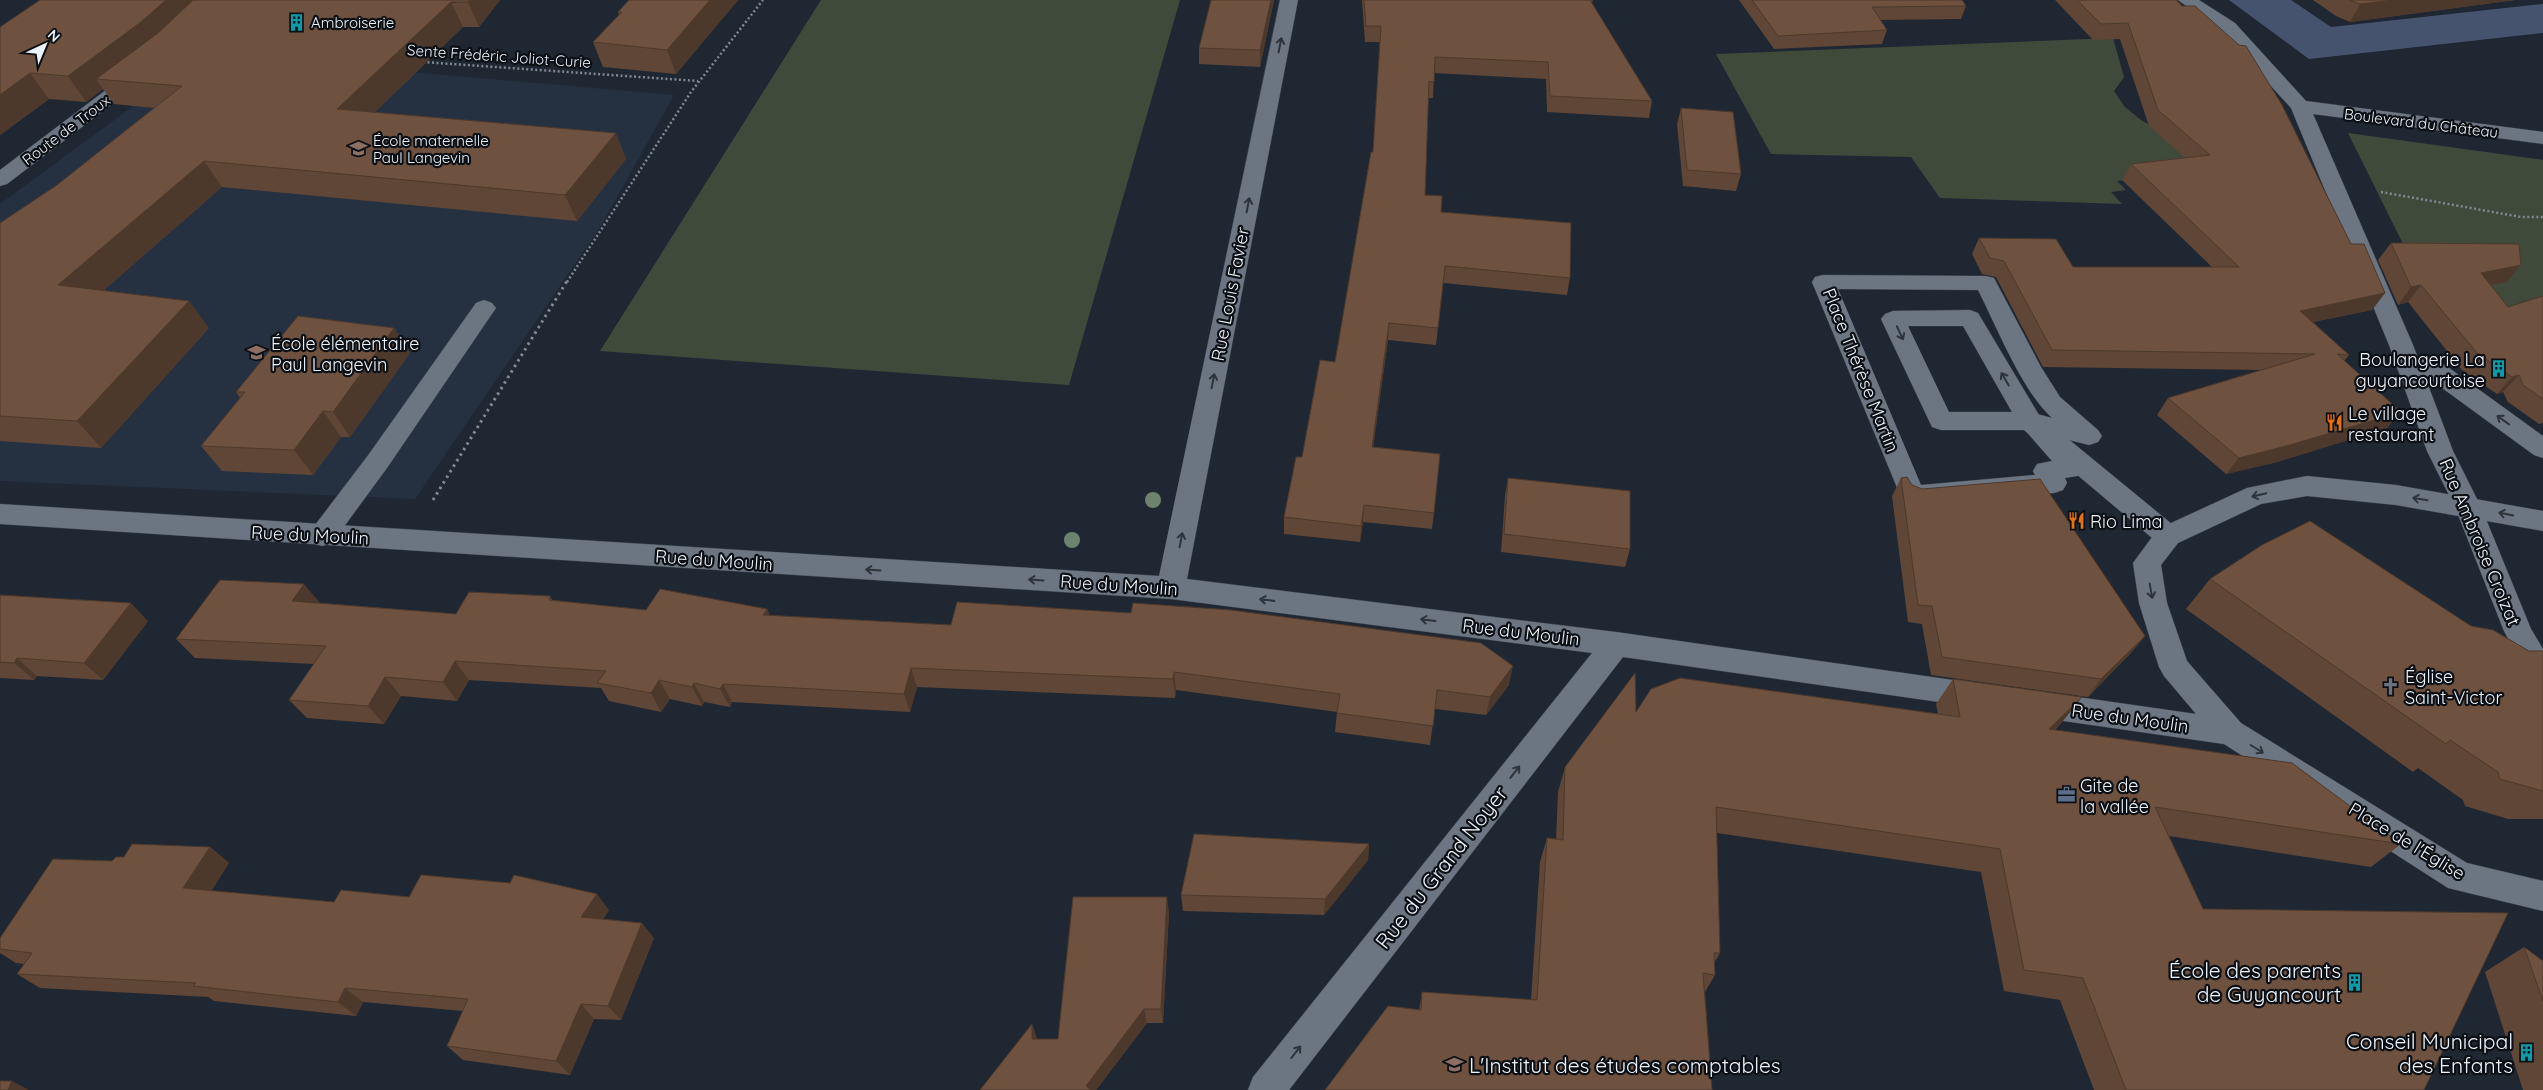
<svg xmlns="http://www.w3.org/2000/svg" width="2543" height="1090" font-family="Quicksand,sans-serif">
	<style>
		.built { fill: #253141 }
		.green { fill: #404a3b }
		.water { fill: #46536f }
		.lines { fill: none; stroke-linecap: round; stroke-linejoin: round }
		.lane-casing { stroke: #3b424b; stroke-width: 1 }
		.street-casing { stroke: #3b424b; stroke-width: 1 }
		.secondary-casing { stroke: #3b424b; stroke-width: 1 }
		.path-far1 { stroke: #818892; stroke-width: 2.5; stroke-dasharray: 2 2.5; stroke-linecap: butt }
		.path { stroke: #818892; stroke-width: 3; stroke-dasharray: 2.5 4; stroke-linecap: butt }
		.lane { fill: #6c7683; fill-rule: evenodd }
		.street { fill: #6c7683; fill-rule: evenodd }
		.secondary { fill: #6c7683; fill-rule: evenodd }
		.tree { fill: #6e836d }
		.wall { fill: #5f4636 }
		.shaded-wall { fill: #4d392c }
		.building { fill: #6e513f; stroke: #4d392c }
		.oneway { stroke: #2e343c }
		.labels { text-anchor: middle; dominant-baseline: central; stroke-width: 4.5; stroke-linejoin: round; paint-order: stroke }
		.far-poi-label { font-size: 15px; fill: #ecf2f9; stroke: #0c1015; text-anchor: start }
		.far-street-label { font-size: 15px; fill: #ecf2f9; stroke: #0c1015 }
		.street-label { font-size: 18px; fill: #ecf2f9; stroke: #0c1015 }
		.poi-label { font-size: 18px; fill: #ecf2f9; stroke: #0c1015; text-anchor: start }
		.near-street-label { font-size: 21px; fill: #ecf2f9; stroke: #0c1015 }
		.near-poi-label { font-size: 21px; fill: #ecf2f9; stroke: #0c1015; text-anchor: end }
	</style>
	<rect width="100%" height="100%" fill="#1f2733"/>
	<!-- built -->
	<path class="built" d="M204,54L674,95L601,226L415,499L0,481V204Z"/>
	<!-- green -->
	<g class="green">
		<path d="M821,0H1180L1069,385L600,351Z"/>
		<path d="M2113,38L2124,77L2114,91L2125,107L2141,120L2168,135L2200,172L2117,181L2126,190L2111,192L2122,204L1940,198L1911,157L1771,154L1716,54Z"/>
		<path d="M2348,133L2543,160V267H2537H2543V314L2489,318L2411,260Z"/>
	</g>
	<!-- water -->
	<path class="water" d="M2229,0H2291L2331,27L2543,4V33L2309,59Z"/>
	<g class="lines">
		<defs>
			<g id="lane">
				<path d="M484,300L492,303L496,308L387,468L332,543L322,546L312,543L308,536L312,529L369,454L476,303Z"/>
				<path d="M1970,310L1978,313L2039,415L2178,529L2182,536L2178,543L2168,546L2158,543L2024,430H1941L1932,427L1881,319L1885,314L1893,311ZM1908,326H1963L2012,412H1949Z"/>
			</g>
			<g id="street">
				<path d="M1280,0H1298L1187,579L1616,632L1981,684L1992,687L1996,696L1992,705L1981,708L1623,657L1289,1090H1248L1253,1077L1592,653L1171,599L0,524V504L1159,576Z"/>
				<path d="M1823,275L1986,276L1994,278L2041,367L2060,397L2098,430L2102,436L2098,442L2089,445L2061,438L2087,468L2083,475L2065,478L2067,483L2063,490L2054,493L1912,505L1903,502L1812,282L1815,277ZM1838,289L1978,290C1997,327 2022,391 2052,418L2030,412L2021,415L2017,421L2052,461L2037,464L2033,471L2035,475L1921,485Z"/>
				<path d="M2406,353L2445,365L2543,436V458L2534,455L2427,377L2397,367L2394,361L2397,355Z"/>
				<path d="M2307,476L2396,485L2543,511V531L2396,505L2307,496L2261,504L2178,543L2161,565L2167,603L2187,661L2241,723L2467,863L2543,881V911L2448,888L2224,744L2036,717L2025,713L2021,704L2025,695L2036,691L2196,714L2164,676L2159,667L2139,603L2133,563L2158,529L2247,488Z"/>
			</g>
			<g id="secondary">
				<path d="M2178,0H2199L2235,23L2306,101L2543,132V144L2313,114L2413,345L2453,451L2481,507L2531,629L2543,649V688L2532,685L2504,631L2455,507L2427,451L2389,345L2291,108L2221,31Z"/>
				<path d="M138,69L145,71L148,75L145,79L7,184L0,186V170L131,71Z"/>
			</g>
		</defs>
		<!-- lane casing -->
		<use href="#lane" class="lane-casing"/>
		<!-- street casing -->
		<use href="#street" class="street-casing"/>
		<!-- secondary casing -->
		<use href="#secondary" class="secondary-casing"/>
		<!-- path-far1 -->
		<g class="path-far1">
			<path d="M423,62L698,81"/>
			<path d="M2381,192L2521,217H2543"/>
			<path d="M567,282L691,92L763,0"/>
		</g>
		<!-- path -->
		<path class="path" d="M433,500L567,281"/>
		<!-- lane -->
		<use href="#lane" class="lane"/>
		<!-- street -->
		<use href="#street" class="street"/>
		<!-- secondary -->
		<use href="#secondary" class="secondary"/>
	</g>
	<!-- trees -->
	<g class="tree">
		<circle cx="1153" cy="500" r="8"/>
		<circle cx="1072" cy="540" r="8"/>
	</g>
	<!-- wall -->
	<g class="wall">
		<path d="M500,0L479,27H463L375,112L626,159L577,221L222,187L104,290L209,328L101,448L0,441V223L57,185L154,108L114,104L103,89L86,102L49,99L0,135V27Z"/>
		<path d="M738,0L676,74L603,67L593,42L619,15L618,12Z"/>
		<path d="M1274,0L1260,67L1199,64V48Z"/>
		<path d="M1362,0H1593L1592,3L1652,101L1649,118L1547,112L1546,79L1434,73L1433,98H1428L1425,195L1441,212L1570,278L1567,295L1443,283L1436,345L1388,340L1373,447L1434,513L1432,529L1363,522L1360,542L1284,534V517L1302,457L1335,362L1373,152L1380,42H1365Z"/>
		<path d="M1739,0H1962L1966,6L1961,19L1880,20L1887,30L1882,44L1774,49Z"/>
		<path d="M2055,0H2176L2351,244L2385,293L2372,310L2313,322L2349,355L2344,361L2401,412L2387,428L2277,462L2226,474L2157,415L2168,398L2262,370L2043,367L1996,277L1982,274L1972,254L1979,238L2073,267H2212L2122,180L2131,164L2185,158L2149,126L2120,39L2093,40Z"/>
		<path d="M2313,0H2515L2350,22L2336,16Z"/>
		<path d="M1681,108L1741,174L1736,191L1683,186L1677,124Z"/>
		<path d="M2391,243L2507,282L2491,285L2508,307L2543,296V423L2539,424L2508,402L2503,392L2497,394L2462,370L2408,302L2398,305L2378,260Z"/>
		<path d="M394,328L410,353L350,437H341L313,475L222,471L201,446L240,398L236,392Z"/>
		<path d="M1508,478L1630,549L1625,567L1501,552L1505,496Z"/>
		<path d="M1901,478L1912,485L2145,636L2131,653L2088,697L1931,675L1922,624L1908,622L1892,496Z"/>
		<path d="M2210,579L2471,626L2529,651H2543V819H2508L2465,806L2463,800L2418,768L2413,772L2186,609Z"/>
		<path d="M0,595L148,621L103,680L37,676L34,680L0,678Z"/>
		<path d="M550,596L552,600L646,610L767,609L770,616L1509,685L1486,715L1435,709L1430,745L1335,732L1337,712L1176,690L1175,698L917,687L910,712L732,702L730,707L704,702L702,706L670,699L661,712L609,701L601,688L469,680L457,701L401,696L384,724L307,718L289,700L314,664L195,658L176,639L320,603L456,614Z"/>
		<path d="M1953,679L2082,697L2062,722L2055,730L2401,844L2371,867L2169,836L2203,909L2424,1090H2094L2060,1000L2004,991L1981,872L1717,833L1720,953L1714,963L1715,975L1705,992L1712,1090L1419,1010L1422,992L1531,1000L1540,862L1547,838L1556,840L1558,792L1565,767L1636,712L1938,714L1936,704Z"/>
		<path d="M1369,844L1368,860L1324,915L1183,911L1181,895Z"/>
		<path d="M210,847L229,863L211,891L334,902L409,897L609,910L603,919L654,938L621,1020L594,1019L570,1075L463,1060L447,1046L463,1011L363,1002L356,1016L214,1001L208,997L40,988L17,974L24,964L16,963L0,953V938L112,861L124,857Z"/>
		<path d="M1169,912L1163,1023H1147L1096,1090H980L1032,1024L1037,1039H1058Z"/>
		<path d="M2524,947L2543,961V1090H2523L2485,972Z"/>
	</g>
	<!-- shaded-wall -->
	<g class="shaded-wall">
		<path d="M166,0H209L96,79L103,89L86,102L68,76Z"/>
		<path d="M470,0H500L479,27L468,2Z"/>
		<path d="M710,0H738L676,74L667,50Z"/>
		<path d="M1271,0H1274L1260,67V50Z"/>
		<path d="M2394,0H2515L2350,22L2360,4Z"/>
		<path d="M451,2L463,27L352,134L337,109Z"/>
		<path d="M30,73L49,99L0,135V95Z"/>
		<path d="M616,133L626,159L577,221L565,195Z"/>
		<path d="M204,161L222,187L80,311L58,285Z"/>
		<path d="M2521,265L2507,282L2467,290L2481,273Z"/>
		<path d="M2421,285L2408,302L2398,305L2411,287Z"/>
		<path d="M2385,293L2372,310L2288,327L2300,311Z"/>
		<path d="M189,301L209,328L101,448L77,421Z"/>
		<path d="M1389,323L1388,340L1371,464L1372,447Z"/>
		<path d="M394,328L410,353L350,437L333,412Z"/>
		<path d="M2519,375L2503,392L2497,394L2512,377Z"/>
		<path d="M323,411L341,437L313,475L294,450Z"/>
		<path d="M2401,412L2387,428L2277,462L2226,474L2239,458Z"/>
		<path d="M1364,505L1363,522L1360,542L1361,526Z"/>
		<path d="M304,584L320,603L292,601Z"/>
		<path d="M131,603L148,621L103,680L84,663Z"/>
		<path d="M767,609L776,628L763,615Z"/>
		<path d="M2145,636L2131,653L2088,697L2101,679Z"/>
		<path d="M17,658L37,676L34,680L14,663Z"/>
		<path d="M455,661L469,680L457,701L443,682Z"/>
		<path d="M1513,666L1509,685L1486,715L1490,697Z"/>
		<path d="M911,668L917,687L910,712L904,694Z"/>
		<path d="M1174,672L1176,690L1175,698L1173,679Z"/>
		<path d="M385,677L401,696L384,724L368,706Z"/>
		<path d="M659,680L670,699L661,712L651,693Z"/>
		<path d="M694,683L704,702L702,706L692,687Z"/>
		<path d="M723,684L732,702L730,707L720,689Z"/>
		<path d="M2082,697L2062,722L2030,754L2049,729Z"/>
		<path d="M1369,844L1368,860L1324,915L1325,899Z"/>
		<path d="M210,847L229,863L203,904L183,888Z"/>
		<path d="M597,894L609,910L594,932L581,917Z"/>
		<path d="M1167,897L1169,912L1163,1023L1161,1009Z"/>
		<path d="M642,923L654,938L621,1020L608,1006Z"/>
		<path d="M345,988L363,1002L356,1016L338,1002Z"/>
		<path d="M581,1004L594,1019L570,1075L556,1061Z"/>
		<path d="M1144,1009L1147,1023L1096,1090H1087L1086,1086Z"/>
		<path d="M1032,1024L1037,1038L1036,1052L1032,1039Z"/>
		<path d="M12,1081L29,1090H8Z"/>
	</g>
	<!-- building -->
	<g class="building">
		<path d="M40,0H166L141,22L68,76L30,73L0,95V27Z"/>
		<path d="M193,0H470L468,2H451L337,109L616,133L565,195L204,161L58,285L189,301L77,421L0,416V223L57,185L182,86L96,79L158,33Z"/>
		<path d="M629,0H710L667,50L593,42L622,12H618Z"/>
		<path d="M1211,0H1271L1260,50L1199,48Z"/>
		<path d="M1364,0H1590L1652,101L1550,96L1548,62L1435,57L1434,82L1429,81L1425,195L1442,196L1441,212L1571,223L1570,278L1445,266L1438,328L1389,323L1372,447L1440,454L1434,513L1364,505L1361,526L1284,517L1296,457H1302L1320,360L1335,362L1371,152H1373L1381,26H1366Z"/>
		<path d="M1752,0H1962L1966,6L1872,7L1887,30L1778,36Z"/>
		<path d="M2077,0H2176L2182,6H2195L2239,45L2246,46L2282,105L2351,244H2364L2385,293L2300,311L2349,355L2337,354L2401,412L2290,445L2239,458L2168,398L2315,354L2052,350L2004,261L1990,258L1979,238L2056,239L2073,267H2239L2131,164L2210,155L2158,110L2128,23L2101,24Z"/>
		<path d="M2349,0H2394L2360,4Z"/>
		<path d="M1681,108L1733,112L1741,174L1687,170Z"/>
		<path d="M2391,243L2519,244L2521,265L2481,273L2508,307L2543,296V399L2523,385L2519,375L2512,377L2477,353L2421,285L2411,287Z"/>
		<path d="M298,316L394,328L333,412L323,411L294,450L201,446L245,392H236Z"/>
		<path d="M1907,477L1912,485L1922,489L2040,479L2145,636L2101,679L1942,657L1932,606L1918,605L1901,478Z"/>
		<path d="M1508,478L1630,491V549L1504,534Z"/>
		<path d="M2310,521L2471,626L2493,630L2529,651H2543V791L2500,779L2498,772L2450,740L2446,744L2210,579L2262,545Z"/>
		<path d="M220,580L304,584L292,601L456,614L469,592L550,596L549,600L646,610L660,589L767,609L763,615L951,625L957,602L1131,613L1133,603L1231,610L1481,643L1513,666L1490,697L1437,690L1433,726L1337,713L1340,694L1174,672L1173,679L911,668L904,694L723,684L720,689L694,683L692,687L659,680L651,693L597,683L606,671L455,661L443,682L385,677L368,706L289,700L326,646L176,639Z"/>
		<path d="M0,595L131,603L84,663L17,658L14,663L0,662Z"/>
		<path d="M1635,673L1636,712L1651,689L1680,678L1960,717L1953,679L2082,697L2049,729L2292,763L2401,844L2155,807L2203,909L2508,913L2424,1090H2126L2083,978L2024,970L2000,849L1716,807L1720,953H1714L1715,975L1703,973L1712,1090H1325L1388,1006L1421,1010L1422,992L1537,1000L1547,838L1563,840L1565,767Z"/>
		<path d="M1194,834L1369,844L1325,899L1181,895Z"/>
		<path d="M132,844L210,847L183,888L334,902L341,890L409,897L421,875L510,883L514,875L597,894L581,917L642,923L608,1006L581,1004L556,1061L447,1046L468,999L345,988L338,1002L193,986L196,983L17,974L32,953L0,949V938L53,859L112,861L116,857H124Z"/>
		<path d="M1073,897H1167L1161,1009H1144L1086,1086L1091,1090H980L1032,1024V1039H1058Z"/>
		<path d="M2524,947L2543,961V1001Z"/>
		<path d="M0,1081H12L8,1090H0Z"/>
	</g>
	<!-- one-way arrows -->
	<defs><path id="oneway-shaft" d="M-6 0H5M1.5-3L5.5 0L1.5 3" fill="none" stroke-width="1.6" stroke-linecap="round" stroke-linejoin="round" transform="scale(1.25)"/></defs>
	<g class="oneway">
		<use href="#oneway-shaft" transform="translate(1280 45) rotate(-79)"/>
		<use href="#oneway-shaft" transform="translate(1248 205) rotate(-79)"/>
		<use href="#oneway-shaft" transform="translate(1900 333) rotate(65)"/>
		<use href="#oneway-shaft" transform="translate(2005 379) rotate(-120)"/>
		<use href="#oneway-shaft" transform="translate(1213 381) rotate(-79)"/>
		<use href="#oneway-shaft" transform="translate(2503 420) rotate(-144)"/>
		<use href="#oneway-shaft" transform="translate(2259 495) rotate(166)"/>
		<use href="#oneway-shaft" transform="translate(2420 499) rotate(-171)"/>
		<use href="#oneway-shaft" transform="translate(2506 514) rotate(-169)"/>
		<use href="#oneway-shaft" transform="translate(1181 540) rotate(-79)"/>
		<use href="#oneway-shaft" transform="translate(873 570) rotate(-176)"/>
		<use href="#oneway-shaft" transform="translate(1036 580) rotate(-176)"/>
		<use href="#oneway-shaft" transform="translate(2151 591) rotate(80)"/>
		<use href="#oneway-shaft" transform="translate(1267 600) rotate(-173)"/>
		<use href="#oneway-shaft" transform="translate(1428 620) rotate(-173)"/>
		<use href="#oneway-shaft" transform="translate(2257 749) rotate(32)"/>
		<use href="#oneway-shaft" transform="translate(1515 772) rotate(-52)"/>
		<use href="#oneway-shaft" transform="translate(1296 1052) rotate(-52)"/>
	</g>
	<!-- icons -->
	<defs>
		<symbol id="building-bare" viewBox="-9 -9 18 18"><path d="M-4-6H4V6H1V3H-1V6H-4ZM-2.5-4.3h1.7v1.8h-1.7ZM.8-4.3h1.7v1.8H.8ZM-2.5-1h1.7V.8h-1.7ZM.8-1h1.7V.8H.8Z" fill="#0f9aa8" stroke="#0c1015" stroke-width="2.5" paint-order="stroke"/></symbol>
		<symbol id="school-bare" viewBox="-9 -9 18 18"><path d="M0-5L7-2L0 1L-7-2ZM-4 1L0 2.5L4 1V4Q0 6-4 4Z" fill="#8d6e63" stroke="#0c1015" stroke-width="2.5" paint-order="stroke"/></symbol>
		<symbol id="restaurant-bare" viewBox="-9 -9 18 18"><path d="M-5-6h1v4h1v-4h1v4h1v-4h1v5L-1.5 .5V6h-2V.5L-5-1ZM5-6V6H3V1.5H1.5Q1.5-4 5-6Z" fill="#e8710a" stroke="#0c1015" stroke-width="2.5" paint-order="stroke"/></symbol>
		<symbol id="church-bare" viewBox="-9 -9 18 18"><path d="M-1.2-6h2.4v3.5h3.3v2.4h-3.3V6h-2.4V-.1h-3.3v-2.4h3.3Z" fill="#6b7280" stroke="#0c1015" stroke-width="2.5" paint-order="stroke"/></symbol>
		<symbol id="office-bare" viewBox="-9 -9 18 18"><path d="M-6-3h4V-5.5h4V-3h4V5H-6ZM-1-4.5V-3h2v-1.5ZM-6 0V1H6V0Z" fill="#5c6f8a" stroke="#0c1015" stroke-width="2.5" paint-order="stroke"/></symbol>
		<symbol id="university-bare" viewBox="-9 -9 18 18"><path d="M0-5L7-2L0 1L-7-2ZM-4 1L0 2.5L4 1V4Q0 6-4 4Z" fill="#8d6e63" stroke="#0c1015" stroke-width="2.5" paint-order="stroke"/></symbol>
	</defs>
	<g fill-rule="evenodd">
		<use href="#building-bare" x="284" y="10" width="25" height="25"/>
		<use href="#school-bare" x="346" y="136" width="25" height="25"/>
		<use href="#school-bare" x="244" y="340" width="25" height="25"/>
		<use href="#building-bare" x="2486" y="356" width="25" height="25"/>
		<use href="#restaurant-bare" x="2322" y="410" width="25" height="25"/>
		<use href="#restaurant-bare" x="2064" y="508" width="25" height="25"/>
		<use href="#church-bare" x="2378" y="674" width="25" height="25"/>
		<use href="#office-bare" x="2054" y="782" width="25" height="25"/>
		<use href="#building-bare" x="2342" y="970" width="25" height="25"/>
		<use href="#building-bare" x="2514" y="1040" width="25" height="25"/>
		<use href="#university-bare" x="1442" y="1052" width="25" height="25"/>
	</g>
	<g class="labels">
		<!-- far-poi labels -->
		<g class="far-poi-label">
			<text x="311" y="22">Ambroiserie</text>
			<text x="373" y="140">École maternelle<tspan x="373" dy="17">Paul Langevin</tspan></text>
		</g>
		<!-- far-street labels -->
		<g class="far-street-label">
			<text transform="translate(499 56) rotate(4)">Sente Frédéric Joliot-Curie</text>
			<text transform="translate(2421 123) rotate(7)">Boulevard du Château</text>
			<text transform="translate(66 130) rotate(-37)">Route de Troux</text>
		</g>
		<!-- street labels -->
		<g class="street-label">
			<text transform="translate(1230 294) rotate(-79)">Rue Louis Favier</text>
			<text transform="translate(1861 370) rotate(68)">Place Thérèse Martin</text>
			<text transform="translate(310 535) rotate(3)">Rue du Moulin</text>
			<text transform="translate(2480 542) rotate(67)">Rue Ambroise Croizat</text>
			<text transform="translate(714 560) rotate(4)">Rue du Moulin</text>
			<text transform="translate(1119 585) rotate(4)">Rue du Moulin</text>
			<text transform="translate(1521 632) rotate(7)">Rue du Moulin</text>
			<text transform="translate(2130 718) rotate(8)">Rue du Moulin</text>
			<text transform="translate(2407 841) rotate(31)">Place de l'Église</text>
		</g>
		<!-- poi labels -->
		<g class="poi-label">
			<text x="271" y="343">École élémentaire<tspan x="271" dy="21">Paul Langevin</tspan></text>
			<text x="2485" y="359" text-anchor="end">Boulangerie La<tspan x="2485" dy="21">guyancourtoise</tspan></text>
			<text x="2348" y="413">Le village<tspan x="2348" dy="21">restaurant</tspan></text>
			<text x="2090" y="521">Rio Lima</text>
			<text x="2405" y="676">Église<tspan x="2405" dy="21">Saint-Victor</tspan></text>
			<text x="2080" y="785">Gite de<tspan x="2080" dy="21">la vallée</tspan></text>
		</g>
		<!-- near-street labels -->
		<g class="near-street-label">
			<text transform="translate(1441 867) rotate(-52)">Rue du Grand Noyer</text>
		</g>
		<!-- near-poi labels -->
		<g class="near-poi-label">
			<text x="2341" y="970">École des parents<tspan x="2341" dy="24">de Guyancourt</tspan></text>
			<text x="2513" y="1041">Conseil Municipal<tspan x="2513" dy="24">des Enfants</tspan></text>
			<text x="1469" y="1065" text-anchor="start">L'Institut des études comptables</text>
		</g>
	</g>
	<!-- north arrow -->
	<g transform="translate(45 45) rotate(44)" stroke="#0c1015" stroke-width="4" paint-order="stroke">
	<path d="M0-4L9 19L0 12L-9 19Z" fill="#ecf2f9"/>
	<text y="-8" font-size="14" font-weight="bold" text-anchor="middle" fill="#ecf2f9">N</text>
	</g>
</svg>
